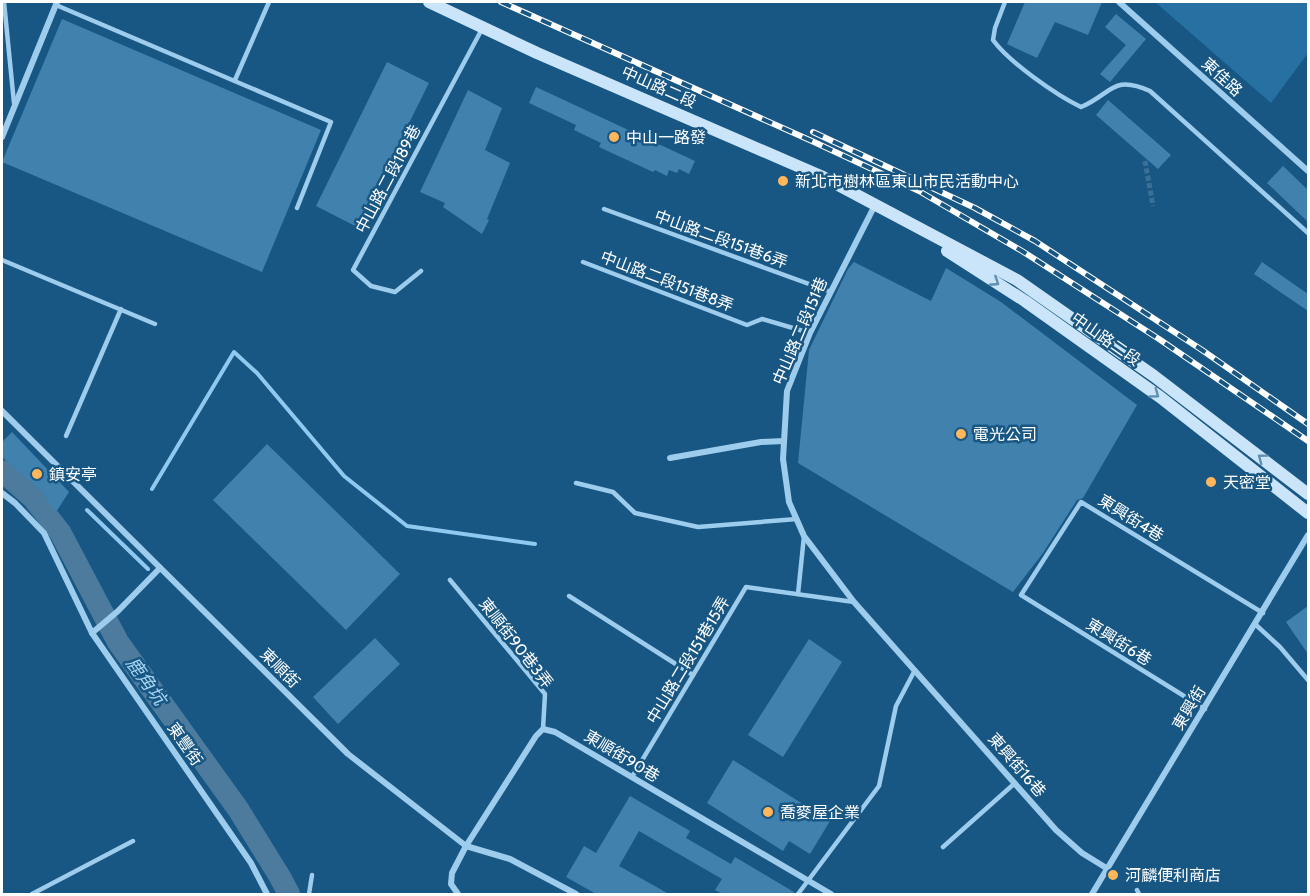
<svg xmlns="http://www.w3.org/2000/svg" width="1310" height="896" font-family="Cabin,'Noto Sans TC',sans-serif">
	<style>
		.green { fill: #2770a2 }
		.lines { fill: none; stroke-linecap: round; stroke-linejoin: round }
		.stream { stroke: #90c9ef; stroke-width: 4 }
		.river { stroke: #4d7b9d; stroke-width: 22 }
		.building { fill: #4181ae }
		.pedestrian-tunnel { stroke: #3b7096; stroke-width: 5; stroke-dasharray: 5 2.5; stroke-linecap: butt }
		.service { stroke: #9dccec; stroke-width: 4.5 }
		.minor { stroke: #9dccec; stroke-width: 6 }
		.secondary { stroke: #cae5f9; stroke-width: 12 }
		.rail-casing { stroke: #fff; stroke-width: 6 }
		.rail { stroke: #185784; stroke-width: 4; stroke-dasharray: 11; stroke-linecap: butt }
		.oneway { stroke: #5f90b3 }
		.poi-dot { fill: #ffb759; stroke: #185784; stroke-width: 2 }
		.labels { text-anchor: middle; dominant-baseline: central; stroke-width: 5; stroke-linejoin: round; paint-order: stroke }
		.street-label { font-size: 16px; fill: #fff; stroke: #185784 }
		.poi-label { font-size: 16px; fill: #fff; stroke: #185784; text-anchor: start }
		.water-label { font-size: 18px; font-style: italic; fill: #a9d6f4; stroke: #185784 }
	</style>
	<rect width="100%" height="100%" fill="#185784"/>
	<!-- green -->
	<path class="green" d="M1155,2H1308V53L1271,103Z"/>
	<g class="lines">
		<!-- stream -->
		<g class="stream">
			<path d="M152,489L234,352L257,373L344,476L407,526L535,544"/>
			<path d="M87,510L148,569"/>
		</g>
		<!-- river -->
		<path class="river" d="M2,471L33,498L60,532L118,642L238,809L280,877L289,894"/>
	</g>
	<!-- building -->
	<g class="building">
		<path d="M1025,2H1102L1088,35L1055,22L1037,58L1007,44Z"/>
		<path d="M1116,14L1146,39L1110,82L1100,74L1126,45L1105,27Z"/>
		<path d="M62,19L321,130L262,272L2,162Z"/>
		<path d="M387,62L429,83L357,227L316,206Z"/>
		<path d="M536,87L695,161L689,174L679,169L677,173L669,170L667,176L655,170L653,172L599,147L601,143L574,130L576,125L529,103Z"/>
		<path d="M468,90L502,108L485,150L510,163L487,219L489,220L482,234L443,207L445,203L420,192Z"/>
		<path d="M1108,100L1171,155L1158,169L1096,115Z"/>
		<path d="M1283,166L1308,190V222L1267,183Z"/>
		<path d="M854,262L931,301L946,268L1001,302L1137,405L1083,498L1077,500L1043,553L1013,592L798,463L809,350L848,269Z"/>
		<path d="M1262,262L1308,294V311L1254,274Z"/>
		<path d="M12,432L69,492L56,512L41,491L2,457V442Z"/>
		<path d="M267,444L400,574L346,630L213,500Z"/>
		<path d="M1308,606V654L1286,622Z"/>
		<path d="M375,638L400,664L338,724L313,697Z"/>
		<path d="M809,639L842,662L783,757L748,735Z"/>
		<path d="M733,760L830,821L810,854L789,841L783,851L707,803Z"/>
		<path d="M630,796L690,831L686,838L731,864L735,857L794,892V894H723L715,890L722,879L639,831L619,866L669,894H596L566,877L584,846L596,853Z"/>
	</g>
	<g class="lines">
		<!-- pedestrian-tunnel -->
		<path class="pedestrian-tunnel" d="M1145,161L1153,206"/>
		<!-- service -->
		<g class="service">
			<path d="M4,2L14,103"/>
			<path d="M1005,2L995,28L993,40C1009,62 1056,95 1081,107C1112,94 1112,74 1150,91L1308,233"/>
			<path d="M56,5L331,122L297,208"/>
			<path d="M235,80L269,2"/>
			<path d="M604,209L831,292"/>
			<path d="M2,260L155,324"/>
			<path d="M583,262L747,325L762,319L810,333"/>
			<path d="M421,271L395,292L371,286L353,270L482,29"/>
			<path d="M66,436L121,309"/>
			<path d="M576,483L613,492L635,513L698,527L797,519"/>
			<path d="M450,580L545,694L543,729"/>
			<path d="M798,594L804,536"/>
			<path d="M569,596L693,675"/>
			<path d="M1256,625L1280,647L1308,680"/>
			<path d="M1205,709L1021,595L1081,502L1263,613"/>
			<path d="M632,777L746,587L854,602"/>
			<path d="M943,847L1015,783"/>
			<path d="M1137,890L1139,894"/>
			<path d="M32,894L133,841"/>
			<path d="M309,894L312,875"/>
			<path d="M798,894L879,786L896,706L915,670"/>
		</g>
		<!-- minor -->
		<g class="minor">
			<path d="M1119,2L1308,171"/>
			<path d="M2,137L57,2"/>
			<path d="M875,205L810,333L787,391L783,459L789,502L804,536L854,602L1056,830L1082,853L1108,869"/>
			<path d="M2,411L348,754L466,846L510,859L576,894"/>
			<path d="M670,458L761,442L784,441"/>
			<path d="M2,493L15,503L44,533L92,633L251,863L267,894"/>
			<path d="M92,633L118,611L160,568"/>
			<path d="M458,894L451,884L452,873L466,846L536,736L543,729L555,732L831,894"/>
			<path d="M1092,894L1308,535"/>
		</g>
		<!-- secondary -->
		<g class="secondary">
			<path d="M429,2L537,53L823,177L1017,280L1154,376L1308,494"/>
			<path d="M947,251L1025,301L1160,397L1308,513"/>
		</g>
		<defs>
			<g id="rail">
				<path d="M501,2L814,142L919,191L1022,251L1159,339L1308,441"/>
				<path d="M813,132L975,208L1035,241L1202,350L1308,424"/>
			</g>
		</defs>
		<!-- rail casing -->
		<use href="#rail" class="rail-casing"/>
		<!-- rail -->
		<use href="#rail" class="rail"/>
	</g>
	<!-- one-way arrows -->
	<defs><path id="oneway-chevron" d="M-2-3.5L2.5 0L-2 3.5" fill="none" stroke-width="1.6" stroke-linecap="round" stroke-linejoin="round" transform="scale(1.5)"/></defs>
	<g class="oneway">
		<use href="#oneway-chevron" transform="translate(995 282) rotate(33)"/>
		<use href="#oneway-chevron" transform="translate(1155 394) rotate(36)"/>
		<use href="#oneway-chevron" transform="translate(1262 458) rotate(-143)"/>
	</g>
	<!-- markers -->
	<g class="poi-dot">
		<circle cx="614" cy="137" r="6"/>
		<circle cx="783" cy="181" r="6"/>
		<circle cx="961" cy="434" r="6"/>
		<circle cx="37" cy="474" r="6"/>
		<circle cx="1211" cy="482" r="6"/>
		<circle cx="768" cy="812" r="6"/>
		<circle cx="1113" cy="875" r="6"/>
	</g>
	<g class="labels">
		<!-- street labels -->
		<g class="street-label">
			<text transform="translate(1222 77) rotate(42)">東佳路</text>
			<text transform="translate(659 87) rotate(24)">中山路二段</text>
			<text transform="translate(388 179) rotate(-62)">中山路二段189巷</text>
			<text transform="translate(721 239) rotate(20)">中山路二段151巷6弄</text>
			<text transform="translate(667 281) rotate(21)">中山路二段151巷8弄</text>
			<text transform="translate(800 331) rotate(-67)">中山路二段151巷</text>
			<text transform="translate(1106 339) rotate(35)">中山路二段</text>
			<text transform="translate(1131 518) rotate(32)">東興街4巷</text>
			<text transform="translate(1119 642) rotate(32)">東興街6巷</text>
			<text transform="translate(516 643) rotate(52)">東順街90巷3弄</text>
			<text transform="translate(688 660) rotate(-59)">中山路二段151巷15弄</text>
			<text transform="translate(280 668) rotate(45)">東順街</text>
			<text transform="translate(1189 708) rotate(-59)">東興街</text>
			<text transform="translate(185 744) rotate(55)">東豐街</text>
			<text transform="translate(622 756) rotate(31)">東順街90巷</text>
			<text transform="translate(1017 765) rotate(49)">東興街16巷</text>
		</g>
		<!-- poi labels -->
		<g class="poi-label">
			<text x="626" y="137">中山一路發</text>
			<text x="795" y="181">新北市樹林區東山市民活動中心</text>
			<text x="973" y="434">電光公司</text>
			<text x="49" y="474">鎮安亭</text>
			<text x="1223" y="482">天密堂</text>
			<text x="780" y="812">喬麥屋企業</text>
			<text x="1125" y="875">河麟便利商店</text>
		</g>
		<!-- water labels -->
		<g class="water-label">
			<text transform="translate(146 681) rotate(54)">鹿角坑</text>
		</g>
	</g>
	<!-- border -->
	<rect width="1310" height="896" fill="none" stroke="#ffffff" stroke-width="6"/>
</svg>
